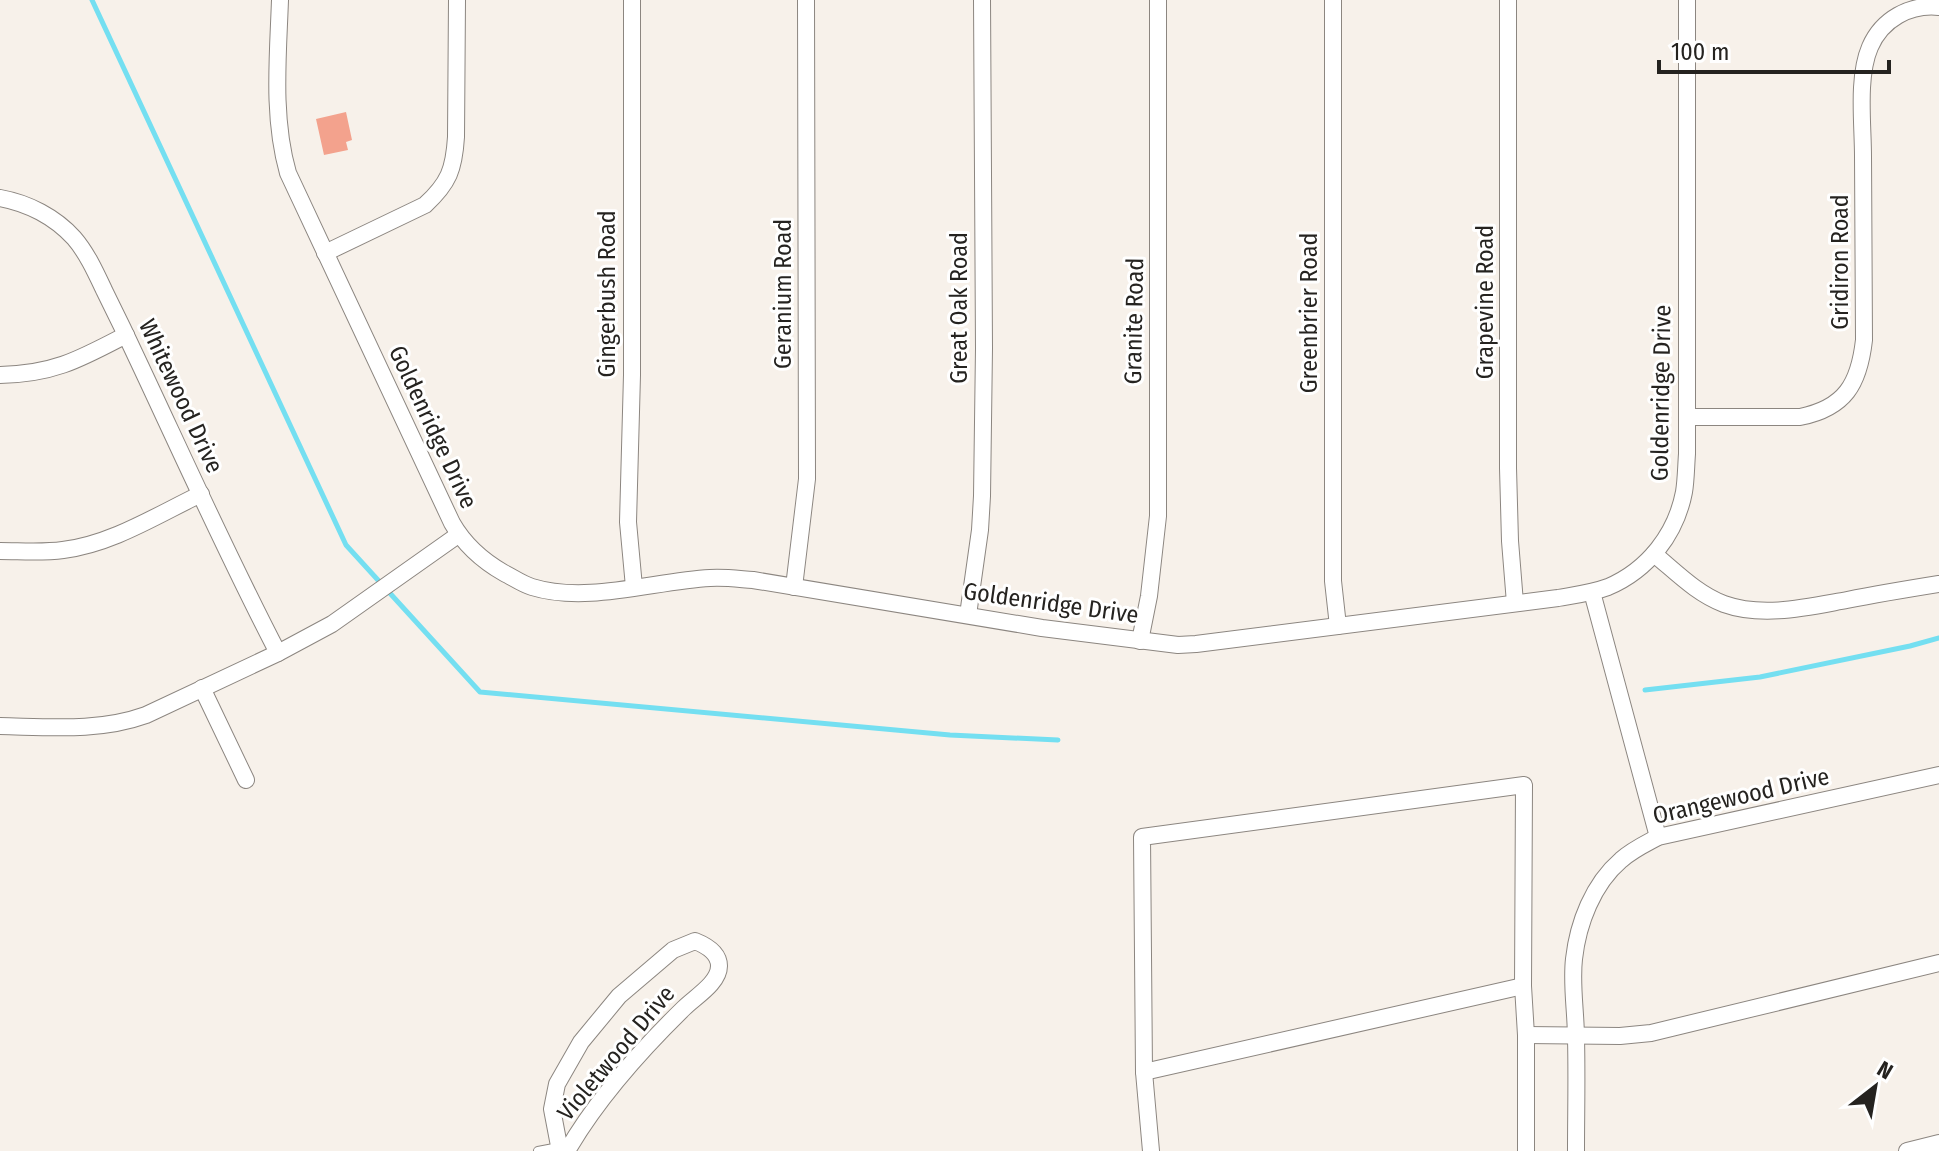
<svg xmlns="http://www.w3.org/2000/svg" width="1939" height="1151" font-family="'Fira Sans Condensed',sans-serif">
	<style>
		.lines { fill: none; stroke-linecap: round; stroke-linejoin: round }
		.stream { stroke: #74dff1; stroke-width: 5 }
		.building { fill: #f3a28d }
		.service-casing { stroke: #8c8680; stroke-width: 10 }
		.minor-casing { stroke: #8c8680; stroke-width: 18 }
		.service { stroke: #fff; stroke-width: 8 }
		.minor { stroke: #fff; stroke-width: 16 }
		.labels { text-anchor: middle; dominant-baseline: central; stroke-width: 6; stroke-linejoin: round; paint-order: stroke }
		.street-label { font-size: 24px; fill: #252320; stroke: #fff }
	</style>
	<rect width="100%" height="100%" fill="#f7f1ea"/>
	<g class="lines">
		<!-- stream -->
		<g class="stream">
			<path d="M92,0L346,545L480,692L950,735L1058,740"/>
			<path d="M1645,690L1760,677L1910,646L1939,638"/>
		</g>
	</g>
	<!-- building -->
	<path class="building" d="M346,112L352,140L346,142L348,150L324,155L316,119Z"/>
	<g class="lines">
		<defs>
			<path id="service" d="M538,1151L559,1147"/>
			<g id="minor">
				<path d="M280,0C278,57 272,117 288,173L452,523C464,544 483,561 504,573C514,578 522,584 532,587C587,604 654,581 710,578C724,577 739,579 753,580L1042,628L1178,645L1196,644L1558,598C1575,595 1592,593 1608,587C1648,570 1676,534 1684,492C1686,480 1686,467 1687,454V0"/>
				<path d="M632,0V375L628,522L634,587"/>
				<path d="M1333,0V581L1338,626"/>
				<path d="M1508,0V468L1510,541L1515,603"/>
				<path d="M0,198C28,203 55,217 74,238C87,253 96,273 104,290C117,316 129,341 141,367C186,463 229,559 278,653"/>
				<path d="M325,253L425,205C449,183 454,169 456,137L457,0"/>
				<path d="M0,375C54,374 80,359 126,335"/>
				<path d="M1687,417H1800C1845,408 1859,384 1864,340C1864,278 1863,217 1863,156C1863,124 1857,77 1870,47C1882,19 1910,4 1939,7"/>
				<path d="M0,551C20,551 42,553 63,550C112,544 157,515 201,494"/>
				<path d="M1654,554C1676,572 1697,594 1724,604C1763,618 1808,607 1847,600C1878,594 1908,589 1939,584"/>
				<path d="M794,587L807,479L806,0"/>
				<path d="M1592,592L1658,837"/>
				<path d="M968,615L980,530L982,496L984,348L982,0"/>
				<path d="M1140,641L1149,596L1158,516V0"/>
				<path d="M202,688L246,780"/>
				<path d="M0,726C49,727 99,732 146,715L278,653L332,624L458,535"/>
				<path d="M1526,1035L1620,1036L1651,1033L1939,963"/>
				<path d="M1144,1072L1523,986"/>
				<path d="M560,1151L552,1109L557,1084L581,1042L619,996L673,950L695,941C705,945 719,953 719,966C719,983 695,997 684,1008C641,1050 597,1099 567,1151"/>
				<path d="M1151,1151L1144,1072L1142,837L1524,785L1523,986L1526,1035V1151"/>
				<path d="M1576,1151C1576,1114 1577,1076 1576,1039C1576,1012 1571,985 1574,959C1578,923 1593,884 1621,860C1632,850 1645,844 1658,837L1939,775"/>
				<path d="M1907,1151L1939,1143"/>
			</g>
		</defs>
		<!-- service casing -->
		<use href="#service" class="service-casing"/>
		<!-- minor casing -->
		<use href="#minor" class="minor-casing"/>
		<!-- service -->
		<use href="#service" class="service"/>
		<!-- minor -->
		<use href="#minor" class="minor"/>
	</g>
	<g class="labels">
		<!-- street labels -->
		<g class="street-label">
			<text transform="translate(1840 262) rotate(-90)">Gridiron Road</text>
			<text transform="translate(607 294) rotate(-90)">Gingerbush Road</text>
			<text transform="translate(783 294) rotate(-90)">Geranium Road</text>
			<text transform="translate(1485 302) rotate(-90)">Grapevine Road</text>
			<text transform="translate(959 308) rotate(-90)">Great Oak Road</text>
			<text transform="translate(1309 313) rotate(-90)">Greenbrier Road</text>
			<text transform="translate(1134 321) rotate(-89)">Granite Road</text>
			<text transform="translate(1661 393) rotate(-89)">Goldenridge Drive</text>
			<text transform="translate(181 396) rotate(65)">Whitewood Drive</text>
			<text transform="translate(433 427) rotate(65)">Goldenridge Drive</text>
			<text transform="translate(1051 603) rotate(8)">Goldenridge Drive</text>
			<text transform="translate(1741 796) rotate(-13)">Orangewood Drive</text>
			<text transform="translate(616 1053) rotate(-50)">Violetwood Drive</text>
		</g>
	</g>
	<!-- north arrow -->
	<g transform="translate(1875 1087) rotate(31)" stroke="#ffffff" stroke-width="6" paint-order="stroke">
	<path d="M0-6L14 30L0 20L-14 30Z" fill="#252320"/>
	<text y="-12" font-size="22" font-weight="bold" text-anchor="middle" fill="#252320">N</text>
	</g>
	<!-- scale -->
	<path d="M1659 60v12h230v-12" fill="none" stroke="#252320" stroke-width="4"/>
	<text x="1671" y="60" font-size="24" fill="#252320" stroke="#ffffff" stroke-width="6" paint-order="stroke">100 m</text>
</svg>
